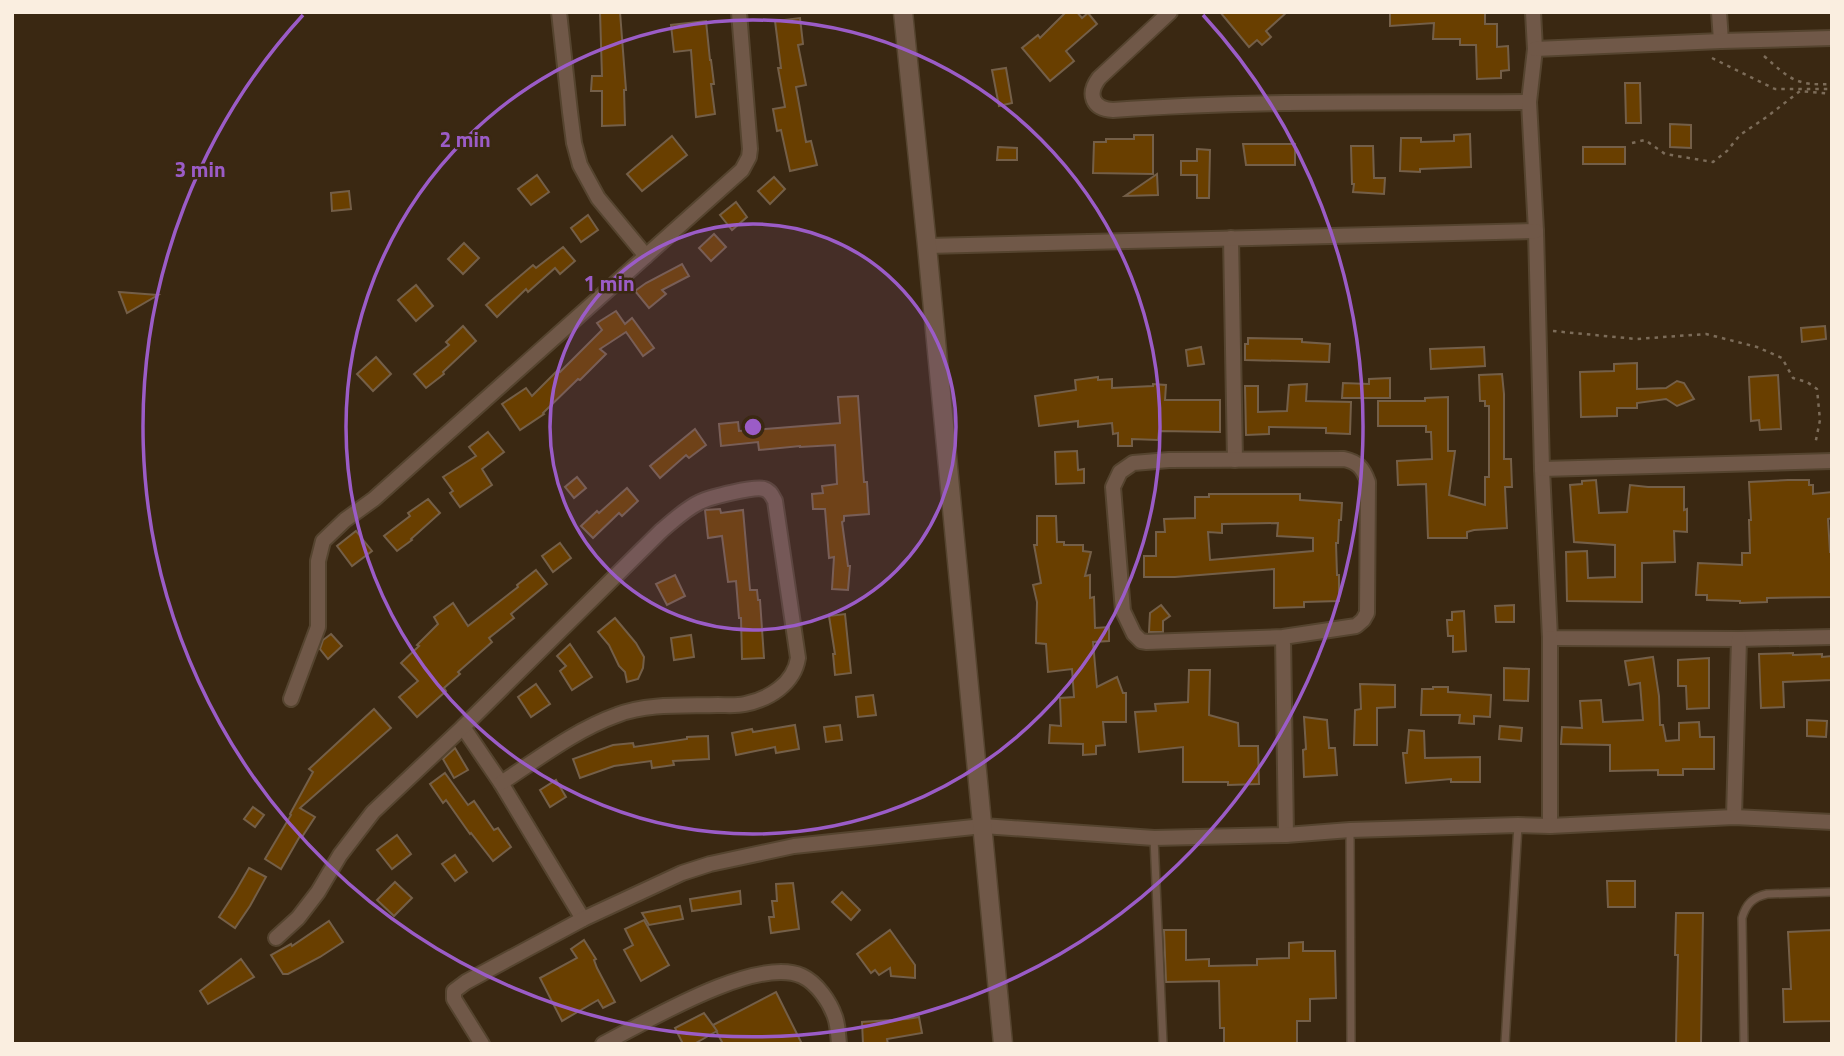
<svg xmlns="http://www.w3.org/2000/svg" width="1844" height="1056" font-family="'Titillium Web',sans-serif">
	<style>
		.building { fill: #693f00; stroke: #745f48; stroke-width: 2; fill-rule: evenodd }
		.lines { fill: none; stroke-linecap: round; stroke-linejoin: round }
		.service-casing { stroke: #55442f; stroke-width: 10 }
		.minor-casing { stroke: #55442f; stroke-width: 18 }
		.tertiary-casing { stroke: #55442f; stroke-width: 21 }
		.path { stroke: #7c6c59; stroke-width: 2.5; stroke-dasharray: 3.5 5; stroke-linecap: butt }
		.service { stroke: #705848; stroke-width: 7 }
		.minor { stroke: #705848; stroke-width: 14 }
		.tertiary { stroke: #705848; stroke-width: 18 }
		.ring { fill: none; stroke: #9b5cc7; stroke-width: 3.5 }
		.centre { fill: #9b5cc7; stroke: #3a2812; stroke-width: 3.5 }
		.ring-label { font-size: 21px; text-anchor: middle; font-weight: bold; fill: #9b5cc7; stroke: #3a2812; stroke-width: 5; stroke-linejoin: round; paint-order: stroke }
	</style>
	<rect width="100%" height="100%" fill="#3a2812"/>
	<!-- building -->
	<g class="building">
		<path d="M600,12H620L626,90H624L625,125L602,126V91H591L592,76H602Z"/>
		<path d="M1066,12H1077L1082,18L1088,13L1097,24L1066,51L1074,61L1050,81L1022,48L1038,35L1040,38Z"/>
		<path d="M1220,12H1287L1266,31L1271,37L1262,45L1257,40L1249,47Z"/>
		<path d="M1390,12H1485V24H1497V47L1508,46L1509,70L1501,71V78L1477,79L1476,45H1460V39H1433L1434,23L1390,26Z"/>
		<path d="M800,18L803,44L798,45L806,85L796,87L806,142L811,141L817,165L790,171L781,130L777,131L773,109L785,107L778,68H781L775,21Z"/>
		<path d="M706,21L710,60H711L714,84H711L715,114L696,117L691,50L674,52L671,25Z"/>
		<path d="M1006,68L1012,103L999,106L992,70Z"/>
		<path d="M1625,83H1640L1641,123H1626Z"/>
		<path d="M1670,124L1691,125V148L1670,147Z"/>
		<path d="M1470,134L1471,167L1420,169V172L1400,171L1401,138H1421V142L1454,141V135Z"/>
		<path d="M1134,135H1153V174L1093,173L1094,142H1106V139H1134Z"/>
		<path d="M672,136L687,155L642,191L627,174Z"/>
		<path d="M1243,144H1295V165H1246Z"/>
		<path d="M1351,146H1373L1374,178H1385L1384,194L1353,192L1354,184H1352Z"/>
		<path d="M998,147L1017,148V160H997Z"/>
		<rect x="1583" y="147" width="42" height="17"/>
		<path d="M1197,149L1210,150L1209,198H1197V175H1181V161H1197Z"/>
		<path d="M1157,174L1158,195L1125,196Z"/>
		<path d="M537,175L549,192L531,205L518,189Z"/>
		<path d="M774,177L785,189L770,204L758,191Z"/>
		<path d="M349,191L351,209L332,211L331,193Z"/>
		<path d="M736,202L747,217L732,230L720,215Z"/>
		<path d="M588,215L598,230L581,242L571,228Z"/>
		<path d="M714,234L726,247L711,261L699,248Z"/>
		<path d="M464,243L479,258L463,274L448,259Z"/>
		<path d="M563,247L575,261L560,274L555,268L528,292L526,289L497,317L486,305L533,265L536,268Z"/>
		<path d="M682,264L689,276L662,290L666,294L649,308L635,291L646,283Z"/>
		<path d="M416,285L433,306L416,321L398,300Z"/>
		<path d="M119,292L158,295L127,313Z"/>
		<path d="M616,311L625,324L632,318L654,348L643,356L626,332L600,349L606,354L580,380L578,379L543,413L544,414L520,430L502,404L526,388L532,396L558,370L560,372L602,330L597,323Z"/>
		<path d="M463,326L476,341L443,372L444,374L426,388L414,374L449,345L446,342Z"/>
		<path d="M1825,326L1826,339L1802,342L1801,328Z"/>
		<path d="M1248,338L1302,339V342L1330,344L1329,362L1245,360V344H1248Z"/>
		<path d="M1201,347L1204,364L1188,366L1186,350Z"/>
		<path d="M1484,347L1485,366L1431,369L1430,349Z"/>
		<path d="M376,357L391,374L373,391L357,374Z"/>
		<path d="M1637,363V389L1666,388L1677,381L1684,383L1694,399L1677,406L1666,399L1637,403V408H1617V416L1581,417L1580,372L1614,371V364Z"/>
		<path d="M1502,374L1504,394V459H1511L1512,487H1505L1507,528L1474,530L1467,532V538H1428L1426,484L1398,485L1397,461L1432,459L1431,432H1426V426H1378V401H1425V398L1448,397V451H1455L1449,495L1485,505V477H1489V406H1485V401H1480L1479,375Z"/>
		<path d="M1778,375L1781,429L1760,430L1759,420L1751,421L1749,377Z"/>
		<path d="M1098,377V380L1112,379V388L1153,386V384L1166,385L1165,400H1220V432L1159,431L1158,440L1132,439V446H1118V433L1113,434L1112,423L1078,427V421L1039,426L1035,396L1076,390L1075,380Z"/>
		<path d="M1390,378V398H1342L1343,383L1369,384V379Z"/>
		<path d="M1307,384L1306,401L1351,402L1350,434L1326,433V428L1269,427V434L1246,435L1245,386H1258V412L1287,411L1289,385Z"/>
		<path d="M858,396L864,482H867L869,514L844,516V521L842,522L848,566H850L848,590L832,589L834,557L829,558L825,509H813L812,494L823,493L822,486L837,484L835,445L800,447V446L759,450L758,442L721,446L719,424L738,422L739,431L840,423L838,397Z"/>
		<path d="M695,429L706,445L689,458L686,455L660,478L650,466Z"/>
		<path d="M488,432L504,452L482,469L492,485L460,507L450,493L453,491L443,477L476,456L469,447Z"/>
		<path d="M1077,451L1078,470L1084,469V483L1056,484L1055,452Z"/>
		<path d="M577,477L586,488L574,498L565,487Z"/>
		<path d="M1596,480L1599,513L1627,512L1630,485L1648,487H1684V510L1687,509V532L1674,531L1675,562L1642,563V602L1567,601L1566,552L1587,551L1588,578L1615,577V545L1574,542L1570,485L1582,484V481Z"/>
		<path d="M1788,480H1809V485H1813V494L1832,492V518L1828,519L1830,552H1832V597L1767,598V602L1740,603V601L1707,600V595H1696L1698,563L1742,565V553H1750L1749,520H1751L1749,482Z"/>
		<path d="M627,488L638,501L622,516L619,513L593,538L581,526L597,511L599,513Z"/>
		<path d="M1209,494H1300V500L1342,503L1341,520H1339L1338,543H1336L1337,575H1339V601L1304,602V607L1274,608V569L1175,577H1144V556H1156V532H1165L1164,519L1195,518V497H1209ZM1278,523L1277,536L1313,538V551L1210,560L1208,532L1222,533V524Z"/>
		<path d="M428,499L440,513L411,539L412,540L397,551L384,536L410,516L408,513Z"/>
		<path d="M720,509L721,513L743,510L750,590H757L758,600H760L764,658L742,659L741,618H739L736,581L728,582L722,536L708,538L705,510Z"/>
		<path d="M1037,516H1056L1057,542H1064V545H1083V551L1091,552L1085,576L1090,575V598L1094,597L1095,628L1109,627V641L1093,642L1097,687L1117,677L1123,693H1126V722H1103L1105,745L1096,746V754L1083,755V744L1049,743L1050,725L1061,726L1060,698L1074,697L1072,669L1048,672L1046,644L1036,643L1037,602L1033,585L1041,583L1034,545H1037Z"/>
		<path d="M356,531L372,551L352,566L337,546Z"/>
		<path d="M560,543L571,558L553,572L542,556Z"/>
		<path d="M536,570L547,584L511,614L514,618L489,638L492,642L458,672L460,674L444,688L446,691L417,717L399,697L418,681L401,663L419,646L417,645L438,624L434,617L453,603L468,626L518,587L517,585Z"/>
		<path d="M675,575L685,596L667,605L656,584Z"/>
		<path d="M1161,605L1170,616L1163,621V632H1149L1150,613Z"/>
		<path d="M1514,605V622H1496L1495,606Z"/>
		<path d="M1464,611L1466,651L1453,652V636H1448L1447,620H1452V612Z"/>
		<path d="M845,614L851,673L835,675L833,654H835L829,616Z"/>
		<path d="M615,618L636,643L644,657L643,668L638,679L627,682L625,672L619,666L609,645L598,632Z"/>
		<path d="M331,634L342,646L328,659L320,649L323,640Z"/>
		<path d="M691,635L694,657L674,660L671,638Z"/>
		<path d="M570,644L592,677L572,690L560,671L566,666L557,656Z"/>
		<path d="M1793,653V655L1822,654V657L1832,656V680L1783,682L1784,707L1761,708L1759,654Z"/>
		<path d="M1653,657L1659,696L1660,725H1663L1666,741L1679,740V723L1699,722L1700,737H1714V769H1683V775H1658V770L1610,771V745L1561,744L1562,727L1582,728L1580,701L1601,700L1603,722L1643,720L1640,683L1629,685L1625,661Z"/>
		<path d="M1709,658V708L1687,709L1686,686H1678V660Z"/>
		<path d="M1504,668L1529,669L1528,701L1504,700Z"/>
		<path d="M1189,670H1210L1209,715L1238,723L1239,746H1258L1259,784L1228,785V782H1183V747L1139,752L1135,712L1156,711L1155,704L1188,702Z"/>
		<path d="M536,684L550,704L531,717L518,697Z"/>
		<path d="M1360,684L1395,685V707L1377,708V745H1354L1355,710L1361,709Z"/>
		<path d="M1433,687H1448V692L1491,695L1490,717L1474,716V724L1459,723L1460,715H1421L1422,689H1433Z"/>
		<path d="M873,695L876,715L858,717L856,697Z"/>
		<path d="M374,709L391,728L300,808L315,817L302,837L300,836L281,869L265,859L291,815L290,814L313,772L309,769Z"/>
		<path d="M1304,717L1327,720L1329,748H1335L1337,775L1304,777L1303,750L1306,749Z"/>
		<path d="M1807,720L1827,721L1826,737L1807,736Z"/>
		<path d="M795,725L799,749L776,753L775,747L736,755L732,733L752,729L753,732Z"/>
		<path d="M840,725L842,740L826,742L824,727Z"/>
		<path d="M1500,726L1522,728L1521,741L1499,739Z"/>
		<path d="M1409,730L1424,731L1425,758L1480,757V782H1451V779L1406,783L1403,753H1407Z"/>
		<path d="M708,736L709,759L673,761L674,765L652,768L651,761L614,766L580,778L573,759L613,745L633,743L634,747L687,739V737Z"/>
		<path d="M455,748L468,770L454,778L443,759Z"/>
		<path d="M445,773L468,805L474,801L494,830L498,828L511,847L493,861L471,833L470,834L446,800L443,803L430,784Z"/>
		<path d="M556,780L566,797L550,807L540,790Z"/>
		<path d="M253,807L264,815L255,827L244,819Z"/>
		<path d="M397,835L411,854L392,869L377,850Z"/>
		<path d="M455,855L467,872L455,881L442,864Z"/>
		<path d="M249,868L266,877L250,906L235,928L219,917L234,894Z"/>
		<path d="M1607,881H1635V907H1608Z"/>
		<path d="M395,882L412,898L394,916L377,900Z"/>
		<path d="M793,883L799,929L771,933L769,917H774L772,901H777L776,884Z"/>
		<path d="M740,891L741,904L692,911L690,899Z"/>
		<path d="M842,892L860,910L851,920L832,902Z"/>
		<path d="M680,906L683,919L649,925L642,913Z"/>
		<path d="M1676,913H1703L1701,1044H1676L1678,955H1675Z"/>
		<path d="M644,920L669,965L641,981L624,950L633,945L625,929Z"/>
		<path d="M329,921L343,942L320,957L288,974H283L271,955L291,944L292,946Z"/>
		<path d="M890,930L915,965V978L891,976L890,968L879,975L875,970L871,973L857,954Z"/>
		<path d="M1164,930H1186V960L1209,959V966L1257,965V959L1289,958V943L1303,942V951H1335L1336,998L1310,999V1021H1297V1044H1224V1028H1220L1219,981L1166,982Z"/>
		<path d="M1832,930V1021L1784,1022L1783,989H1791L1788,932Z"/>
		<path d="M584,940L596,959L594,960L597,968L615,1002L603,1008L598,1000L562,1021L540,978L577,958L571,949Z"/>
		<path d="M241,959L254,977L208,1004L200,991Z"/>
		<path d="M776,992L802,1044H723L713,1025Z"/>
		<path d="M704,1013L717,1031L694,1044H683L675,1028Z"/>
		<path d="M919,1017L922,1033L887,1039L888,1044H863L862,1022L907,1019Z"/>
	</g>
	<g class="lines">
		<defs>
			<g id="service">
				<path d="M1350,830L1351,1044"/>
				<path d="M1154,838L1163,1044"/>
				<path d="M1505,1044L1518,825"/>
				<path d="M1744,1044L1742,918C1746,904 1753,897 1767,894L1832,892"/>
			</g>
			<g id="minor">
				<path d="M559,12L570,112L574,143L580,165L598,198L646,256"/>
				<path d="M1170,12L1099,78C1087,94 1092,109 1113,110C1251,100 1390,103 1529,102"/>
				<path d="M1533,12L1535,49L1529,102L1536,231L1542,469L1550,638L1739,639L1832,637"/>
				<path d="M1719,12L1721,41"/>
				<path d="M1535,49L1721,41L1832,38"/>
				<path d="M1231,238L1235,460"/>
				<path d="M927,246L1536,231"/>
				<path d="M1542,469L1832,461"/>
				<path d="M1283,637L1356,626L1363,620L1367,613L1368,482C1363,468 1358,462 1344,459L1169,460L1133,463L1120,472L1113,487L1123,611L1134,634L1141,641L1147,642L1283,637L1286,835"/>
				<path d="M291,699L318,627V561L323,541L345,520L374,499L742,170L749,157L750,149L739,12"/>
				<path d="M463,727L501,783L583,919"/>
				<path d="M1734,817L1739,639"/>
				<path d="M1550,826V638"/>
				<path d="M276,938L298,918L318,892L340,855L373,812L463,727L661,531C673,521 685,509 700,502C710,497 755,486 764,489C771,491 772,496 775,501L798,658C794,684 769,699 745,704C736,706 727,705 718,705C685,706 648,703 617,715C575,730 538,759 501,783"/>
				<path d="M482,1044L454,999V991L466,982L583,919L682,873L710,864L794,846L983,826L1154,838L1286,835L1350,830L1518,825L1550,826L1734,817L1832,822"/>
				<path d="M603,1044C646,1022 757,955 802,976C817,983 830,1002 835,1017C838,1025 838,1035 839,1044"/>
			</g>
			<path id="tertiary" d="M903,12L927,246L1003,1044"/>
		</defs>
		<!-- service casing -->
		<use href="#service" class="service-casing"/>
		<!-- minor casing -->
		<use href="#minor" class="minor-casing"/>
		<!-- tertiary casing -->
		<use href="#tertiary" class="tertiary-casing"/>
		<!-- path -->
		<g class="path">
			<path d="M1764,56C1790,79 1796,86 1832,84"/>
			<path d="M1712,58L1775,89H1832"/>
			<path d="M1632,143L1645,140L1665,154L1713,162L1727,151L1740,135L1768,116L1800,91L1832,94"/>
			<path d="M1553,331L1636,339L1706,334L1757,347L1782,358L1793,378L1807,382L1817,389L1820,420L1815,445"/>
		</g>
		<!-- service -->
		<use href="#service" class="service"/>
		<!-- minor -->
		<use href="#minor" class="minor"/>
		<!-- tertiary -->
		<use href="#tertiary" class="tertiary"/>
	</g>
	<!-- distance rings -->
	<circle cx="753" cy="427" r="203" fill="#9b5cc7" fill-opacity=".12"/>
	<g class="ring">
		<circle cx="753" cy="427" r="203"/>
		<circle cx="753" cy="427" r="407"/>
		<path d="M1203 15A610 610 0 1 1 303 15"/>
	</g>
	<circle cx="753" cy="427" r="10" class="centre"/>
	<g class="ring-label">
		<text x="465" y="147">2 min</text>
		<text x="200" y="177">3 min</text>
		<text x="609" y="291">1 min</text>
	</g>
	<!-- border -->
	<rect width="1844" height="1056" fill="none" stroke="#faeee0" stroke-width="28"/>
</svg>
